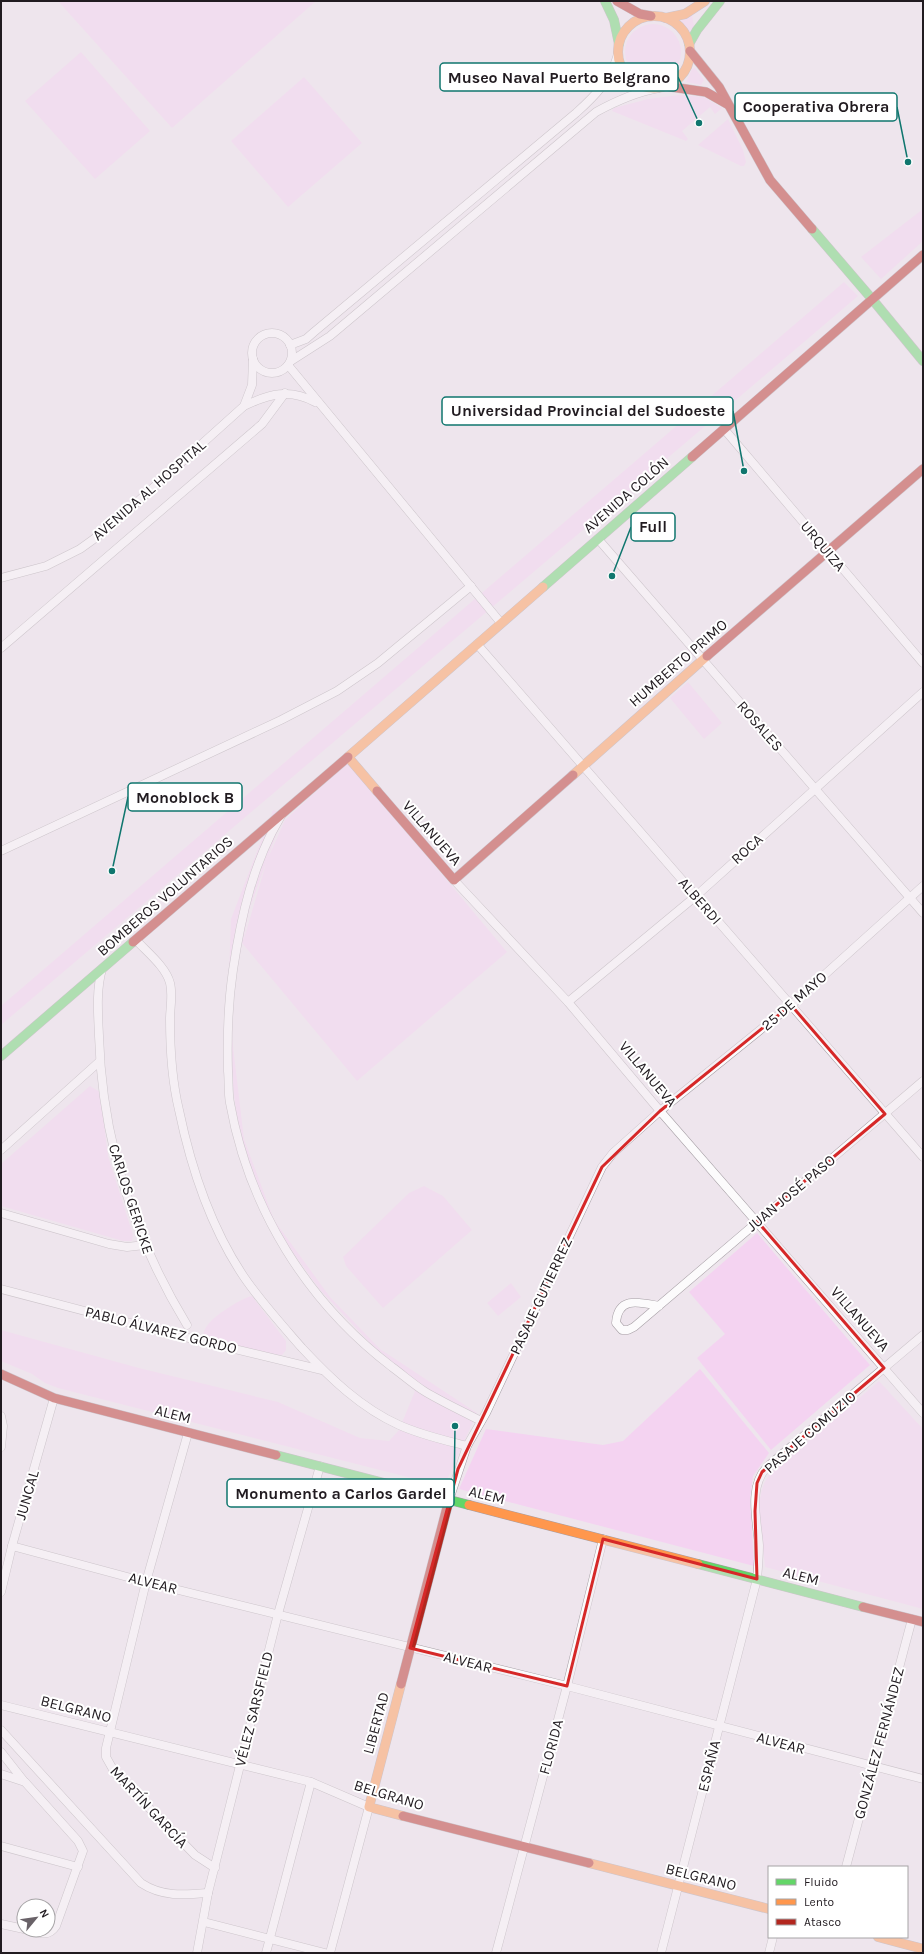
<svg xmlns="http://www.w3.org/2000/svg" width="924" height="1954" font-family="Karla,sans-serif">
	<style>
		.green { fill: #f4d3f1 }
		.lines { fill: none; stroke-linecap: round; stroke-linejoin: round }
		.street-casing { stroke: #a59ea4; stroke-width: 9 }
		.fast-casing { stroke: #a59ea4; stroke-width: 10 }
		.slow-casing { stroke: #a59ea4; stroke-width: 10 }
		.jam-casing { stroke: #a59ea4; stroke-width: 10 }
		.street { stroke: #fcfbfc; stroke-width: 8 }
		.fast { stroke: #63d668; stroke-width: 9 }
		.slow { stroke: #ff974d; stroke-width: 9 }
		.jam { stroke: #b3261e; stroke-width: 9 }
		.marked { fill: none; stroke: #d62828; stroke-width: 3; stroke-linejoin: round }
		.labels { text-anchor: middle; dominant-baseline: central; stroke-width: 4; stroke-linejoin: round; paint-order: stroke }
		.street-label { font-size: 15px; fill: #211b20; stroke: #fff }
		.leader { fill: none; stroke: #0f766e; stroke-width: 1.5 }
		.callout-dot { fill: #0f766e; stroke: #fff; stroke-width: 1.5 }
		.callout { fill: #fff; stroke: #0f766e; stroke-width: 1.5 }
		.callout-label { font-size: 16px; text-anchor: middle; font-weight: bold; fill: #211b20 }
	</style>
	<rect width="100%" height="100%" fill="#eee5ed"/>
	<!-- green -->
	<g class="green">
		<path d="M58,1H316L172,128Z"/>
		<path d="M692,15L694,26L689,32L680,21Z"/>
		<circle cx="653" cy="52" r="28"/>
		<path d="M81,52L150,131L95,179L25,101Z"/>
		<path d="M695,68L704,80L701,85L686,82L692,69Z"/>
		<path d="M304,77L362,143L288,207L231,141Z"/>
		<path d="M679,95L704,97L722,108L715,114L710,107L682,131L688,139L686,141L612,111L614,108L648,99Z"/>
		<path d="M728,119L743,150L746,162L744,166H741L698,145Z"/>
		<path d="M923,209V241L881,279L861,257Z"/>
		<path d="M844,282L858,296L1,1025V1006Z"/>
		<path d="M688,682L722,723L704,739L670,698Z"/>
		<path d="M348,762L507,952L357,1081L242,943L229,1013L244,1139L274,1220L330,1297L380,1349L477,1413L446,1482L443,1486L58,1388L45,1383L32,1374L1,1361V1330L139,1368L278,1402L360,1438L389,1441L399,1430L415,1391L320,1290L269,1220L239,1137L227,1033L231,919L273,810L284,813L249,910L243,942L267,860L285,820Z"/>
		<path d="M90,1086L100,1092L108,1156L133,1235L132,1241H123L1,1206V1164Z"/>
		<path d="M424,1186L443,1196L472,1230L383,1308L346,1266L343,1257L409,1193Z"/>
		<path d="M757,1233L870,1365L771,1450L697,1358L725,1334L689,1292Z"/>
		<path d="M511,1283L521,1297L498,1316L487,1303Z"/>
		<path d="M252,1296L286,1341V1350L282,1355L265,1354L210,1339L203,1335C204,1332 205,1328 207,1326C212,1317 241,1298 252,1296Z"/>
		<path d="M700,1369L769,1453L753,1476L750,1499L754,1566L459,1489L486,1429L603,1445L623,1441Z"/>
		<path d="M879,1381L923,1429V1609L765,1567C763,1538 751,1500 769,1475Z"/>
	</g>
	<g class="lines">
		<defs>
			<g id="street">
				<circle cx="272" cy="353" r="20"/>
				<path d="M290,345L306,339L314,332L576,113C595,96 611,80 618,54"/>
				<path d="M291,361L330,336L596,112C616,101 636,92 659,88"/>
				<path d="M288,365L501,623"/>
				<path d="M244,406C269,394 290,388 315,402"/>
				<path d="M724,429L923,663"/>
				<path d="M598,539L923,913"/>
				<path d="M1,578L46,566L80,549L105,531L244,406L252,385L253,359"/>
				<path d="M477,644L923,1157"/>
				<path d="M1,648L262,424L285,393"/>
				<path d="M281,816C253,862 241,917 233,970C228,1004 227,1037 228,1071C229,1081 228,1093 230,1103C249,1209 307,1302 392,1367C403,1375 413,1384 424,1391C442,1402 462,1411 481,1421"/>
				<path d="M1,851L281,720L337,691L378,663L471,586"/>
				<path d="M454,880L568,1002L660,1111L923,1413"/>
				<path d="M136,940C147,952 166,967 170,983C173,995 170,1008 170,1019C170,1049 172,1081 179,1110C191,1168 211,1228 244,1277C261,1302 282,1325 302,1348C330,1378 361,1408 399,1425C421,1435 444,1440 467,1446"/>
				<path d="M102,969C96,991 98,1013 99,1036C102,1141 133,1236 187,1325"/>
				<path d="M568,1002L696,896L923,692"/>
				<path d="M1,1150L100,1061"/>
				<path d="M1,1213L109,1244L127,1247L145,1245"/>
				<path d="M1,1289L180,1336L322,1370"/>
				<path d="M659,1306C639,1302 618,1296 616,1323L622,1330H628L634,1327L923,1081"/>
				<path d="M1,1416L3,1426L1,1447"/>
				<path d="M188,1433L146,1582L106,1748V1757L115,1773L195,1855L215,1868"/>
				<path d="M449,1500L467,1446L486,1413L602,1167L613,1153L660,1111L791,1005L923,886"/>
				<path d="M12,1546L146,1582L567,1686L923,1779"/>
				<path d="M1,1592L12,1546L54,1398"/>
				<path d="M1,1705L311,1782L369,1807L330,1953"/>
				<path d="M1,1730L141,1883C162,1897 184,1895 208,1893"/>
				<path d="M1,1752L23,1780"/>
				<path d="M1,1774L25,1782L78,1841L83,1851L56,1926C48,1938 39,1933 27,1930"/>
				<path d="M1,1846L78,1867"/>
				<path d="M846,1867L912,1619"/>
				<path d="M204,1922L325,1953"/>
				<path d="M1,1924L24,1929"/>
				<path d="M197,1953L208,1893L278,1614L320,1466"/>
				<path d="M266,1953L311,1782"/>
				<path d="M496,1953L567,1686L603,1539"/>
				<path d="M661,1953L757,1579C758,1568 759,1556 759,1545C757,1520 748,1487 767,1467L923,1335"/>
				<path d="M769,1953L773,1937"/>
			</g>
			<g id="fast">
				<path d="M605,1L614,20L619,44"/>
				<path d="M689,44L697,30L720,1"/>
				<path d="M812,229L872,299"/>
				<path d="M872,299L923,361"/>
				<path d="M543,587L692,457"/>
				<path d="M1,1056L133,942"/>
				<path d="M276,1455L469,1505"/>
				<path d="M698,1564L863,1607"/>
			</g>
			<g id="slow">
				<circle cx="654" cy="52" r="36"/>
				<path d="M666,18L685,14L705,1"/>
				<path d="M573,775L707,656"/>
				<path d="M377,791L348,757L543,587"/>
				<path d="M469,1505L698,1564"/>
				<path d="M401,1684L369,1807L403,1816"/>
				<path d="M589,1863L769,1909"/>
				<path d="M878,1937L923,1949"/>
			</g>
			<g id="jam">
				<path d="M617,1L640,14L651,16"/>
				<path d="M690,51L719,87L770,180L812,229"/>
				<path d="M665,86L706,92L727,104"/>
				<path d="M692,457L923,255"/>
				<path d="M707,656L923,469"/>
				<path d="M377,791L454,880L573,775"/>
				<path d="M133,942L348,757"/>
				<path d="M1,1374L54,1398L276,1455"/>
				<path d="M863,1607L923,1622"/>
				<path d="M401,1684L449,1500"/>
				<path d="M403,1816L589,1863"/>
			</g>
		</defs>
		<!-- street casing -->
		<use href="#street" class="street-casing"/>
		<!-- fast casing -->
		<use href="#fast" class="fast-casing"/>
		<!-- slow casing -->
		<use href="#slow" class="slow-casing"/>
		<!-- jam casing -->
		<use href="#jam" class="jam-casing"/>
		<!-- street -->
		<use href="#street" class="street"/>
		<!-- fast -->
		<use href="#fast" class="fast"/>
		<!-- slow -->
		<use href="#slow" class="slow"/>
		<!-- jam -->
		<use href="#jam" class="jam"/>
	</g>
	<!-- marked area -->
	<path d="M0 0H924V1954H0ZM791,1005L885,1114L757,1221L884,1368L762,1472L757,1483L755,1511L757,1579L603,1539L567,1686L410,1648L458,1469L602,1167L660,1111Z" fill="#eee5ed" fill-opacity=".55" fill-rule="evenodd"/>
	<path class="marked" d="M791,1005L885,1114L757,1221L884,1368L762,1472L757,1483L755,1511L757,1579L603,1539L567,1686L410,1648L458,1469L602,1167L660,1111Z"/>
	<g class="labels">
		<!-- street labels -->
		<g class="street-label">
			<text transform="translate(149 490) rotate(-41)">AVENIDA AL HOSPITAL</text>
			<text transform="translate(626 495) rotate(-41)">AVENIDA COLÓN</text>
			<text transform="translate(823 546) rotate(50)">URQUIZA</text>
			<text transform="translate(678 663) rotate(-41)">HUMBERTO PRIMO</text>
			<text transform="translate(760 726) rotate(49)">ROSALES</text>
			<text transform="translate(432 833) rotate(49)">VILLANUEVA</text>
			<text transform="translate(747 849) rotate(-42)">ROCA</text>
			<text transform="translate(165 896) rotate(-41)">BOMBEROS VOLUNTARIOS</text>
			<text transform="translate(700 901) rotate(49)">ALBERDI</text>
			<text transform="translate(794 1001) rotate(-41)">25 DE MAYO</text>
			<text transform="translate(648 1074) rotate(50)">VILLANUEVA</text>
			<text transform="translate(791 1193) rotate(-40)">JUAN JOSÉ PASO</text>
			<text transform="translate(131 1199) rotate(72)">CARLOS GERICKE</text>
			<text transform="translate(541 1296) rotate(-65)">PASAJE GUTIERREZ</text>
			<text transform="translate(860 1319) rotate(49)">VILLANUEVA</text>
			<text transform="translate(161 1330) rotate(14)">PABLO ÁLVAREZ GORDO</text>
			<text transform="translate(173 1414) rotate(14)">ALEM</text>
			<text transform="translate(810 1432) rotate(-41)">PASAJE COMUZIO</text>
			<text transform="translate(27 1495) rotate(-74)">JUNCAL</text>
			<text transform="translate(487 1495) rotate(14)">ALEM</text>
			<text transform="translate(801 1576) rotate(14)">ALEM</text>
			<text transform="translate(153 1583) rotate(14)">ALVEAR</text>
			<text transform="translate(468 1662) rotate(14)">ALVEAR</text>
			<text transform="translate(76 1709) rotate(14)">BELGRANO</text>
			<text transform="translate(254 1709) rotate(-76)">VÉLEZ SARSFIELD</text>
			<text transform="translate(376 1723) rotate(-75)">LIBERTAD</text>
			<text transform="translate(781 1743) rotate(15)">ALVEAR</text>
			<text transform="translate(879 1743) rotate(-75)">GONZÁLEZ FERNÁNDEZ</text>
			<text transform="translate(551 1747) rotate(-75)">FLORIDA</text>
			<text transform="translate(709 1766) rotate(-76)">ESPAÑA</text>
			<text transform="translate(389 1795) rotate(17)">BELGRANO</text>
			<text transform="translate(149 1807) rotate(47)">MARTÍN GARCÍA</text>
			<text transform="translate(701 1877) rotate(14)">BELGRANO</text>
		</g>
	</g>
	<!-- callouts -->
	<path class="leader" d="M699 123L678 77M908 162L897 107M744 471L733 411M612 576L631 527M112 871L128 797M455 1426L454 1493"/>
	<g class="callout-dot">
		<circle cx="699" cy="123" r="4"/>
		<circle cx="908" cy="162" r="4"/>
		<circle cx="744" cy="471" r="4"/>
		<circle cx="612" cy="576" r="4"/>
		<circle cx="112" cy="871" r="4"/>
		<circle cx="455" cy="1426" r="4"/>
	</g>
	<g class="callout">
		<rect x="440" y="63" width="238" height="28" rx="4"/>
		<rect x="735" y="93" width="162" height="28" rx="4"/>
		<rect x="442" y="397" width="291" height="28" rx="4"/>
		<rect x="631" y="513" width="44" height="28" rx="4"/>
		<rect x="128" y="783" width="114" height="28" rx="4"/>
		<rect x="227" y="1479" width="227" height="28" rx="4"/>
	</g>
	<g class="callout-label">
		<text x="559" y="83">Museo Naval Puerto Belgrano</text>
		<text x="816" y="112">Cooperativa Obrera</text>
		<text x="588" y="416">Universidad Provincial del Sudoeste</text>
		<text x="653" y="532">Full</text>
		<text x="185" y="803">Monoblock B</text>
		<text x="341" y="1499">Monumento a Carlos Gardel</text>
	</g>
	<!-- border -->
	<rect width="924" height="1954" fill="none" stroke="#211b20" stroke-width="4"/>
	<!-- legend -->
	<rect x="768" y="1866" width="140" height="72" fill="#ffffff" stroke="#a6a4a6"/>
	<rect x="776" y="1879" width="20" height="6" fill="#63d668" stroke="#a6a4a6"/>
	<text x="804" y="1886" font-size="12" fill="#211b20">Fluido</text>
	<rect x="776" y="1899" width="20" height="6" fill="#ff974d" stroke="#a6a4a6"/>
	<text x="804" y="1906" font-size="12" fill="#211b20">Lento</text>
	<rect x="776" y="1919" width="20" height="6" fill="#b3261e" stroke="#a6a4a6"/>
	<text x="804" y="1926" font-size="12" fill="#211b20">Atasco</text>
	<!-- north arrow -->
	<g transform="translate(36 1918) rotate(61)"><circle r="19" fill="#ffffff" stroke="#a6a4a6"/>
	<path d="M0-3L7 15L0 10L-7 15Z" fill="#696268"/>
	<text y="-6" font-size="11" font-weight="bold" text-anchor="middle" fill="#211b20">N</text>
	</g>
</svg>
